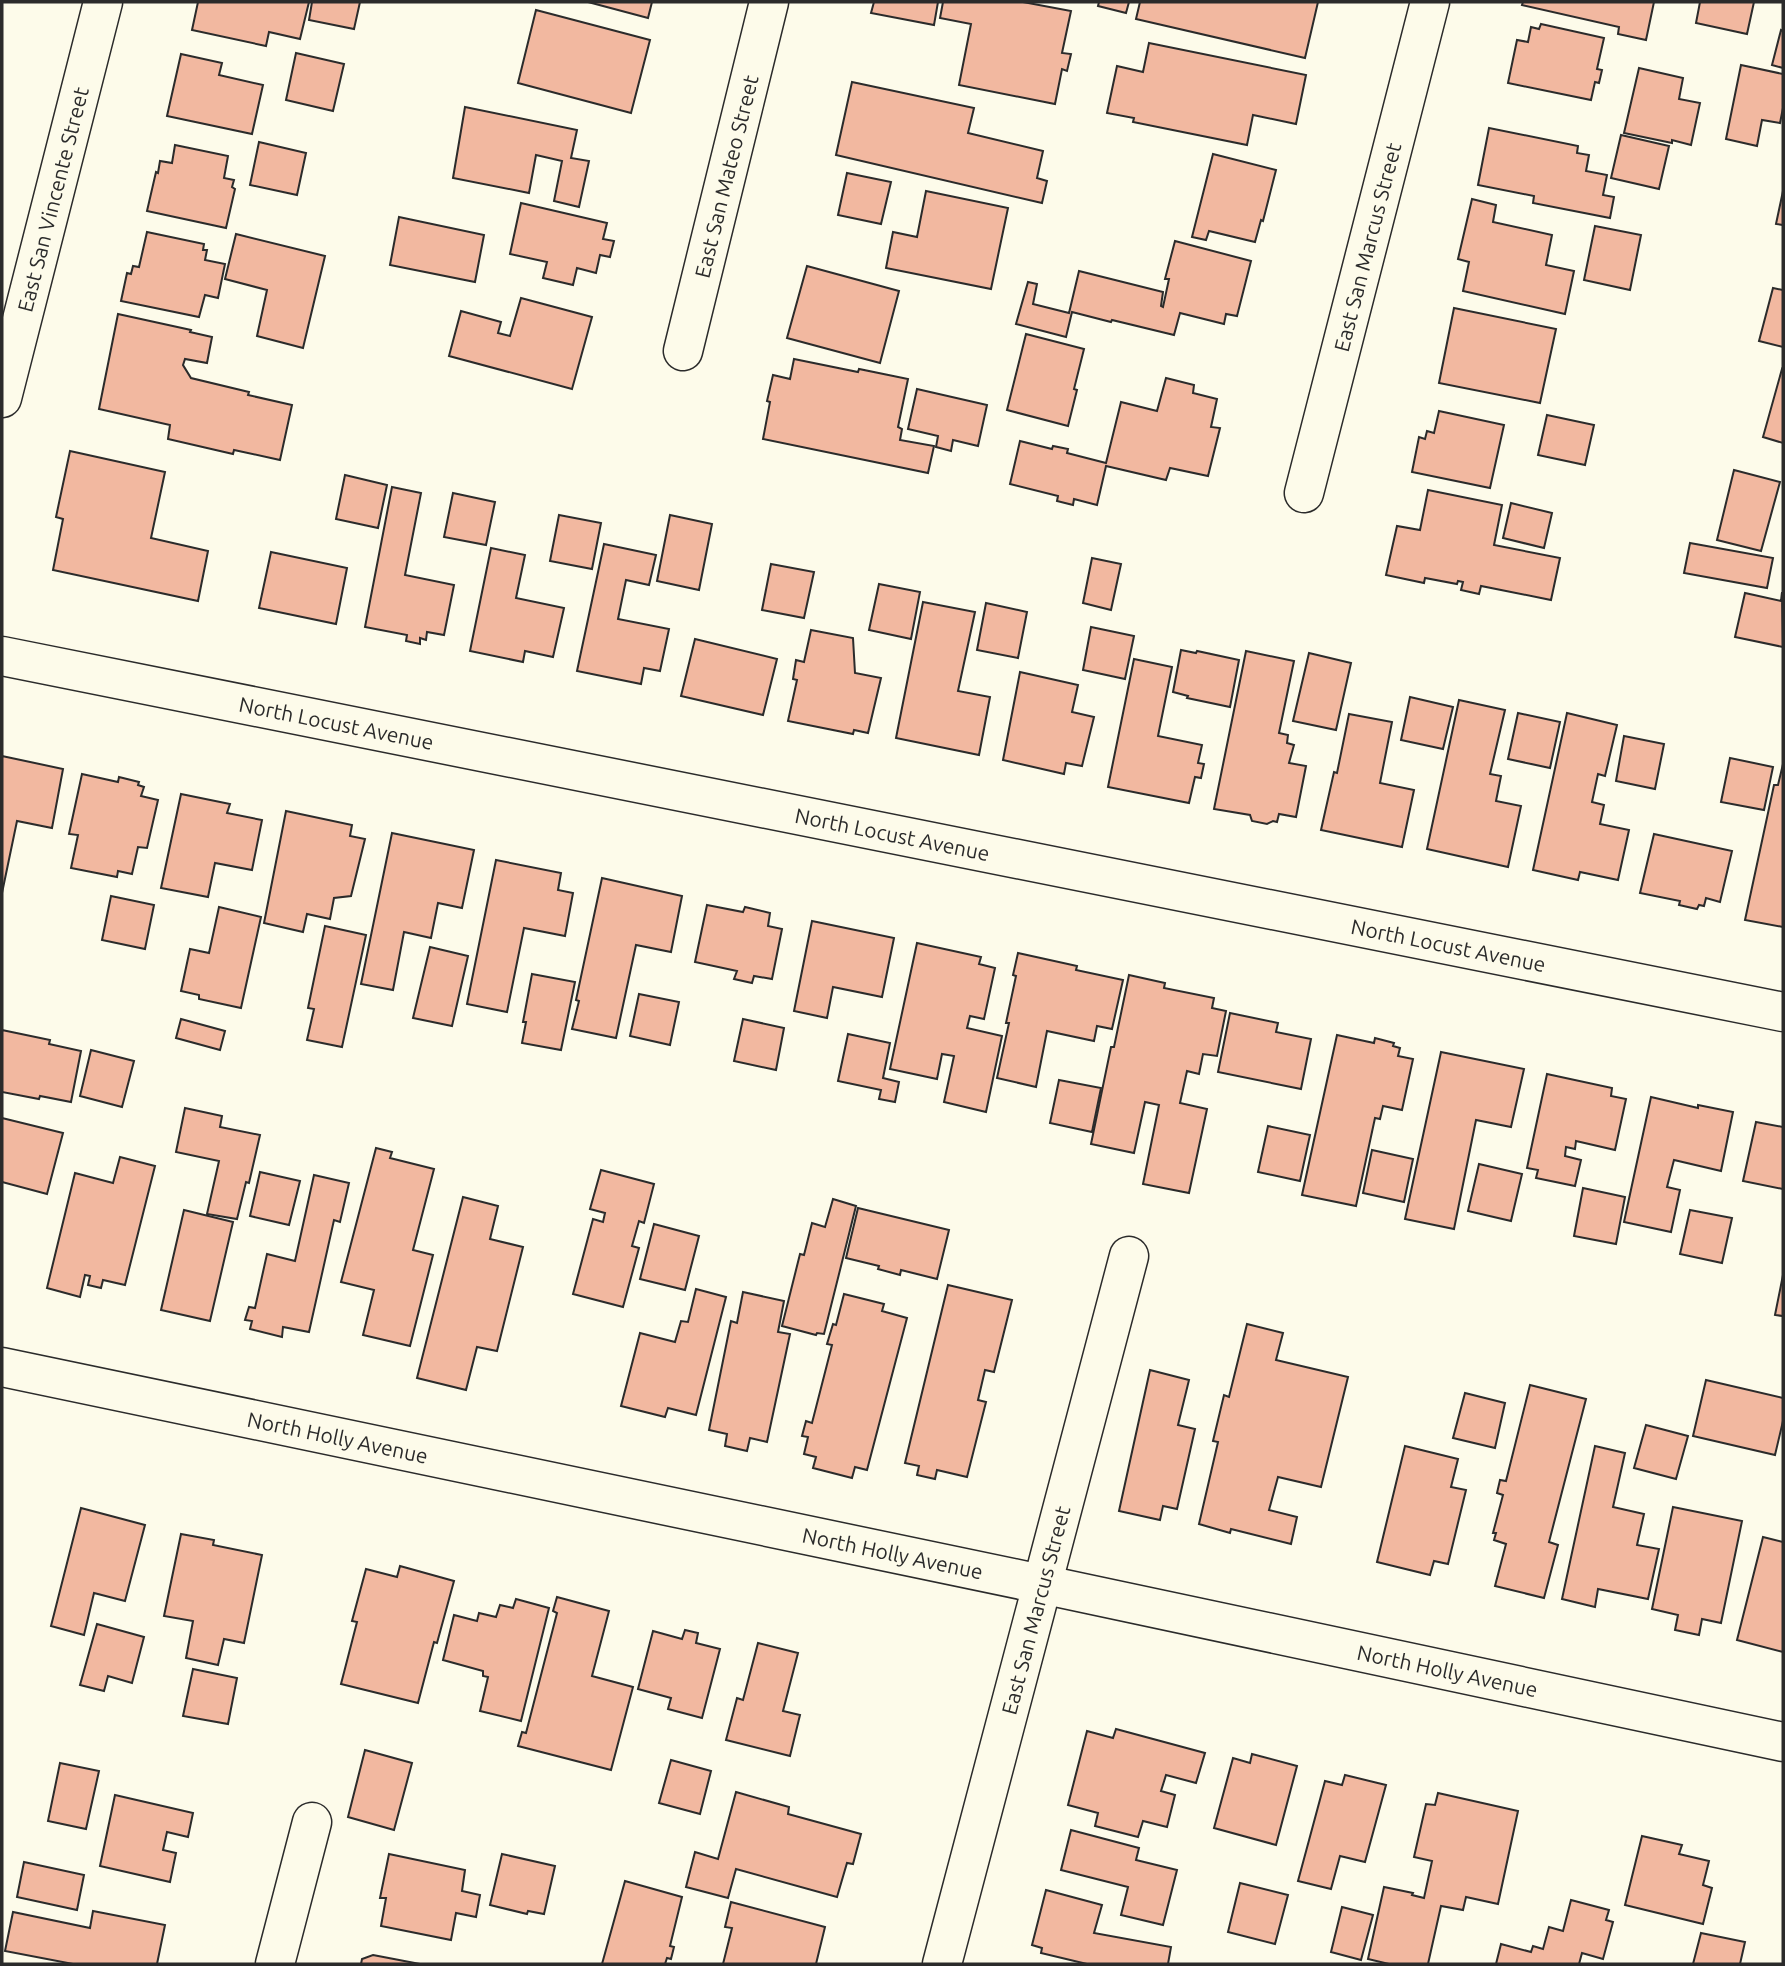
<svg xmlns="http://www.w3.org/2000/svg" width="1785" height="1966" font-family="Ubuntu,sans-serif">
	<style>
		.building { fill: #f2b8a0; stroke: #2b2b2b; stroke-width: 2 }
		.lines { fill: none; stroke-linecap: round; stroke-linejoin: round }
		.minor-casing { stroke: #2b2b2b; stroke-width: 41 }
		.minor { stroke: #fdfbea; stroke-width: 38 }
		.labels { text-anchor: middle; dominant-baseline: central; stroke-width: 5; stroke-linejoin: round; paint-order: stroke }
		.street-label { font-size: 21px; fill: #2b2b2b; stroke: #fdfbea }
	</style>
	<rect width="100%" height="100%" fill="#fdfbea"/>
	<!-- building -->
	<g class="building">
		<path d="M198,2H309L300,39L269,32L266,46L192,30Z"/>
		<path d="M312,2H360L354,29L309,20Z"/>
		<path d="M588,2H652L648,18Z"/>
		<path d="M874,2H938L934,25L871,13Z"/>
		<path d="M943,2H1023L1071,11L1062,53L1071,54L1067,71L1062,69L1055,104L959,85L971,24L940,18Z"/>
		<path d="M1099,2H1129L1126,13L1098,6Z"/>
		<path d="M1140,2H1318L1305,58L1136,19Z"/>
		<path d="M1523,2H1654L1646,40L1618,34L1619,27L1522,5Z"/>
		<path d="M1700,2H1754L1747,34L1696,23Z"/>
		<path d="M536,10L650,40L631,113L518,83Z"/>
		<path d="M1541,24L1604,38L1597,69L1602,70L1599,83L1595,82L1591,100L1508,83L1517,40L1528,42L1531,27L1539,29Z"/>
		<path d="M1781,30L1783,31V68L1772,65Z"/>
		<path d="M1149,43L1306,75L1296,124L1253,115L1247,145L1133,122L1134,118L1107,113L1117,66L1143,72Z"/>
		<path d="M296,53L344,64L333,111L286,100Z"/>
		<path d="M181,54L222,63L219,75L263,85L252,134L167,116Z"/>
		<path d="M1741,65L1783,74V108L1780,123L1762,120L1757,146L1726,139Z"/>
		<path d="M1639,68L1683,78L1679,99L1700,103L1691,145L1672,140V143L1624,133Z"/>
		<path d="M852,82L974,108L968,133L1043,151L1037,178L1047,181L1042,203L836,155Z"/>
		<path d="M465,107L577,130L571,158L589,161L579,207L554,201L562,161L536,155L529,193L453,178Z"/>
		<path d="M1489,128L1578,146L1577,153L1589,155L1586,171L1607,175L1603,195L1614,197L1610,218L1533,203L1534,196L1478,185Z"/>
		<path d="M1621,135L1669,146L1659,189L1611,178Z"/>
		<path d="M259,142L306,153L297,195L250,185Z"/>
		<path d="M175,145L228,156L224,178L234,180L232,187L235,189L226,228L147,211L156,172L158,173L160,161L172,163Z"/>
		<path d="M1213,154L1276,170L1263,221L1261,220L1255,242L1209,231L1206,240L1192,237Z"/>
		<path d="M847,173L891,182L881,224L838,215Z"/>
		<path d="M926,191L1008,208L991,289L886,268L893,232L917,237Z"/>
		<path d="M1783,191V225L1776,224Z"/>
		<path d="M1472,199L1496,205L1493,222L1552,235L1546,265L1574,271L1565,314L1463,291L1469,262L1458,259Z"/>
		<path d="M521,203L607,223L603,239L614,241L610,257L600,255L596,273L577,268L573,285L543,278L547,262L510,254Z"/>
		<path d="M399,217L484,235L475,282L390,265Z"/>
		<path d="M1595,226L1641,235L1630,290L1584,280Z"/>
		<path d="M147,232L204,244L203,250H207L205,260L225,264L218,298L205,295L199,317L121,301L127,273L131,274L133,266L139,267Z"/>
		<path d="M236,234L325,256L303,348L257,336L267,290L225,279Z"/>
		<path d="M1175,241L1251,261L1237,316L1226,314L1224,324L1180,313L1174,335L1112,320L1111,322L1072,312L1066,337L1016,324L1028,282L1037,284L1033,304L1069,313L1079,271L1163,292L1161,306L1163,307L1169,279H1165Z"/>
		<path d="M807,266L899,291L880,363L787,338Z"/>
		<path d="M1773,288L1783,290V347L1759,341Z"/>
		<path d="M521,298L592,317L572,389L449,356L461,311L501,322L498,333L510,336Z"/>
		<path d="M1454,308L1556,329L1540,403L1439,383Z"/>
		<path d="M118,314L191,330L190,332L212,337L207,363L185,359L183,365L191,378L249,392L248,395L292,405L280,460L234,450L233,454L168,439L170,425L99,409Z"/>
		<path d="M1026,334L1084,349L1074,389L1077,390L1068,426L1007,410Z"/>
		<path d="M794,359L858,372L859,369L908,379L898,427L902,429L900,440L934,446L928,473L763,439L770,402L767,401L773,375L790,379Z"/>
		<path d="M1782,369L1783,370V443L1763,437Z"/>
		<path d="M1166,378L1194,385L1193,393L1217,399L1211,427L1220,428L1208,476L1170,468L1166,480L1106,466L1097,505L1074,499L1073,505L1057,501L1058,496L1010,484L1020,441L1052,449L1053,446L1068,449L1067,453L1106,463L1121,402L1157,411Z"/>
		<path d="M917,389L987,405L978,446L953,440L951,451L936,447L938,436L908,429Z"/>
		<path d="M1439,411L1504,425L1490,488L1412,472L1419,437L1425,439L1427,431L1434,433Z"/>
		<path d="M1547,415L1594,425L1585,465L1538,455Z"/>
		<path d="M70,451L165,472L151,538L208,551L198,601L53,570L63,519L56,517Z"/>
		<path d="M1734,470L1780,482L1761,551L1717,540Z"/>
		<path d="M345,475L387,485L378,528L336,519Z"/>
		<path d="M392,487L421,493L405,575L454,585L444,635L427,632L426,640L420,638V644L406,641L407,635L365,627Z"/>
		<path d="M1428,490L1502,505L1494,545L1560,558L1551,600L1481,586L1479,594L1461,590L1463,582L1458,581L1457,584L1425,578L1424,583L1386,575L1397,526L1420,530Z"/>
		<path d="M453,493L495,502L486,545L444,537Z"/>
		<path d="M1511,503L1552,513L1544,548L1503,538Z"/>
		<path d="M559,515L601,523L592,569L550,561Z"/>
		<path d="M670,515L712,524L699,590L657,581Z"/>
		<path d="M1690,543L1773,558L1767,588L1684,573Z"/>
		<path d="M604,544L656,555L649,585L626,580L618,619L669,629L660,671L644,668L641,684L577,671Z"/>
		<path d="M491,548L525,555L516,598L564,608L553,657L525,651L523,662L470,651Z"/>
		<path d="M271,552L347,568L336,624L259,608Z"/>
		<path d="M1092,558L1121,564L1111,610L1083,603Z"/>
		<path d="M771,564L814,572L804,618L762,610Z"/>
		<path d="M879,584L920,592L911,639L869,630Z"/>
		<path d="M1782,592L1783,647L1735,637L1745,593L1781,601Z"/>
		<path d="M923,602L975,612L958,691L990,697L979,755L896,738Z"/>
		<path d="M986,603L1027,612L1018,658L977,650Z"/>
		<path d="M1091,627L1134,636L1125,679L1083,670Z"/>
		<path d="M811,630L853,638L855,673L881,678L868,733L854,730L853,734L788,721L797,680L793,679L796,660L804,662Z"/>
		<path d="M695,639L777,659L763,715L681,696Z"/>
		<path d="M1181,650L1196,653L1197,651L1239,660L1230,707L1187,698L1188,696L1173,692Z"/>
		<path d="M1246,651L1294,661L1279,733L1288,735L1287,743L1294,745L1289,763L1306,766L1296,817L1279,814L1277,822L1273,821L1267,824L1252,821L1250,815L1214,809Z"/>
		<path d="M1309,653L1351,663L1336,730L1293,721Z"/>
		<path d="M1134,659L1172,667L1158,736L1202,745L1198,763L1204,764L1201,778L1195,777L1189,803L1108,787Z"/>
		<path d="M1020,672L1078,685L1072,712L1094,717L1082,766L1066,763L1064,774L1003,760Z"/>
		<path d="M1410,697L1453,707L1443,749L1401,740Z"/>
		<path d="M1459,700L1505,710L1490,774L1501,776L1496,801L1521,806L1508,867L1427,849Z"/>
		<path d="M1518,713L1560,722L1550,768L1508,759Z"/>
		<path d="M1567,713L1617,725L1605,776L1598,774L1592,802L1604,805L1600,824L1629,830L1618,880L1580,872L1578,880L1533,870Z"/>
		<path d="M1349,714L1392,722L1380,783L1414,790L1402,847L1321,830L1334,772L1337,773Z"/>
		<path d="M1624,736L1664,744L1655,789L1616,781Z"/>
		<path d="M2,756L63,769L52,828L17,821L2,893Z"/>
		<path d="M1730,758L1773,767L1764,810L1721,802Z"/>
		<path d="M1783,764V927L1745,920L1774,785H1778Z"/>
		<path d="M82,774L118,782L119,777L139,782L138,785L144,787L141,796L158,800L147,848L138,847L132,874L118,871L117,877L71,868L78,835L69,834Z"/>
		<path d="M181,794L230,804L227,813L262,820L252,870L215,863L208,897L161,888Z"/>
		<path d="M286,811L352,825L350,836L365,839L351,896L334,898L330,919L307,914L303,932L264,923Z"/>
		<path d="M392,833L474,850L462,908L438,903L431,938L404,932L393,990L361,984Z"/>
		<path d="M1654,834L1732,851L1720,902L1706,898L1704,906L1699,905L1697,909L1679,905L1680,901L1640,893Z"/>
		<path d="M496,860L561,873L558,890L573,893L565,936L524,928L507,1012L467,1004Z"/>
		<path d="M602,878L682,896L671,952L636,945L616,1038L572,1029L579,1001L576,1000Z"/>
		<path d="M111,896L154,905L145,949L102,940Z"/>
		<path d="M707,905L743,912L745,907L770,913L768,926L782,929L772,979L754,976L752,983L734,979L737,971L695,962Z"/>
		<path d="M219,907L261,917L241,1008L199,999V995L181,991L190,949L209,953Z"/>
		<path d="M812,921L894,938L882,997L833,987L827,1018L794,1011Z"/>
		<path d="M325,926L366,935L342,1047L307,1040L314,1009L308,1008Z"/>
		<path d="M917,943L981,957L979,964L995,968L984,1019L970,1016L967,1028L1002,1036L986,1112L944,1102L954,1056L942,1054L937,1079L890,1069Z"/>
		<path d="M430,947L468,956L452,1026L413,1018Z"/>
		<path d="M1018,953L1077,966L1076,970L1123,980L1112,1029L1097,1026L1094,1041L1047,1031L1036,1087L997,1078L1009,1023H1006L1016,976L1013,975Z"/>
		<path d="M532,974L575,982L561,1050L522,1043L526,1022H523Z"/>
		<path d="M1129,975L1165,983L1164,988L1214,998L1212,1008L1226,1011L1217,1056L1203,1054L1199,1074L1187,1071L1180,1103L1207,1109L1189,1193L1143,1184L1159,1105L1145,1102L1134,1153L1091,1144L1111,1047H1114Z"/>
		<path d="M639,994L679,1002L670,1045L630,1036Z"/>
		<path d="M1230,1013L1278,1023L1276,1032L1311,1039L1301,1089L1218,1072Z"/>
		<path d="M181,1019L225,1031L220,1050L176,1038Z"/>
		<path d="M743,1019L784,1028L776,1070L734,1061Z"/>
		<path d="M2,1030L50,1040L49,1044L81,1051L71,1102L40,1096L39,1099L2,1092Z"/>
		<path d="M848,1034L890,1043L883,1078L899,1082L895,1102L879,1099L881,1090L838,1081Z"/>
		<path d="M1337,1035L1374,1043L1375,1038L1394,1043L1393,1046L1400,1048L1398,1056L1413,1059L1402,1110L1383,1106L1380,1119L1375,1118L1356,1206L1302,1195Z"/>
		<path d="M91,1050L134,1061L122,1107L80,1096Z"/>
		<path d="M1441,1052L1524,1069L1511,1127L1476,1120L1454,1229L1405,1219Z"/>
		<path d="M1547,1074L1612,1088L1611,1096L1626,1099L1615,1150L1576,1141L1575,1149L1566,1147L1565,1156L1581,1160L1575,1186L1536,1178L1538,1170L1527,1168Z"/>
		<path d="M1059,1080L1101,1088L1092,1132L1050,1123Z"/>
		<path d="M1651,1097L1698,1108V1105L1733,1112L1721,1171L1674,1160L1667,1187L1680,1190L1671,1232L1624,1222Z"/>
		<path d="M185,1108L222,1116L220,1127L260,1135L249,1183L246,1182L237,1219L207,1214L219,1161L176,1152Z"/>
		<path d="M2,1118L63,1133L47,1194L2,1182Z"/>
		<path d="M1756,1122L1783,1127V1189L1743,1181Z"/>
		<path d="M1268,1126L1310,1135L1300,1181L1258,1172Z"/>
		<path d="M376,1148L392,1152L390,1158L434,1169L413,1250L433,1255L410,1346L363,1335L374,1290L341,1282Z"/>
		<path d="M1372,1150L1413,1159L1404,1202L1363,1193Z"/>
		<path d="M120,1157L155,1166L125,1285L103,1280L101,1288L88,1285L90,1276L85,1275L80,1297L47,1288L75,1173L113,1183Z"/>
		<path d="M1479,1164L1522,1174L1511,1221L1468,1211Z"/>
		<path d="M601,1170L654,1184L644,1223L639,1221L632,1246L639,1248L623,1307L573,1294L593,1219L603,1222L605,1213L590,1209Z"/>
		<path d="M260,1172L300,1181L289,1225L250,1216Z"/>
		<path d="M314,1175L349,1183L340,1222L334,1220L309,1332L283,1327L282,1337L250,1329L252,1321L245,1320L249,1307L255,1308L267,1254L295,1261Z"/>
		<path d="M1583,1188L1625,1197L1616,1244L1574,1236Z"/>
		<path d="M463,1197L498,1206L490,1239L523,1247L497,1351L477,1347L466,1390L417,1378Z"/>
		<path d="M833,1199L856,1206L824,1334L817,1333L816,1335L782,1326L800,1254L804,1255L812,1223L825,1227Z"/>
		<path d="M858,1208L949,1230L937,1279L901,1270L900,1275L878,1269L879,1266L846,1258Z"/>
		<path d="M184,1210L233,1222L210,1321L161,1310Z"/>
		<path d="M1690,1210L1732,1218L1722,1263L1680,1254Z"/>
		<path d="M654,1224L699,1236L685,1290L640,1279Z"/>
		<path d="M1783,1275V1316L1775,1315Z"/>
		<path d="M948,1285L1012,1300L994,1372L985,1370L978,1400L986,1402L967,1477L937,1470L935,1479L917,1475L919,1466L905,1463Z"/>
		<path d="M696,1289L726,1297L696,1415L668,1408L665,1417L621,1406L640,1333L675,1342L681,1321L688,1322Z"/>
		<path d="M743,1292L784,1301L778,1332L790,1334L767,1442L750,1438L747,1451L725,1446L727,1434L709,1430L731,1321L737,1323Z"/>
		<path d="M844,1294L884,1304L882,1311L907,1318L867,1470L855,1467L852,1478L813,1468L816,1457L804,1454L808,1437L802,1436L806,1421L812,1423L832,1345L827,1344L833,1324L836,1325Z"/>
		<path d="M1247,1324L1283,1333L1276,1360L1348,1377L1321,1487L1278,1477L1269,1510L1297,1517L1291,1544L1231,1529L1230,1533L1199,1524L1218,1442L1213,1441L1224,1395L1229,1397Z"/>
		<path d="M1150,1370L1189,1380L1178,1425L1195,1429L1177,1509L1163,1506L1160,1520L1119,1511Z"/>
		<path d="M1706,1380L1783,1398V1421L1775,1455L1693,1436Z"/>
		<path d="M1530,1385L1586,1399L1549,1542L1558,1545L1544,1598L1495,1586L1506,1544L1494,1540L1496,1533H1493L1503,1495L1497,1493L1500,1480L1506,1481Z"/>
		<path d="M1465,1393L1505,1403L1495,1448L1453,1438Z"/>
		<path d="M1646,1425L1688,1436L1676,1479L1634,1468Z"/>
		<path d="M1405,1446L1458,1459L1451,1487L1466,1490L1448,1564L1434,1561L1430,1575L1377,1562Z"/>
		<path d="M1595,1446L1625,1453L1613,1507L1644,1514L1637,1545L1659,1549L1648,1599L1598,1589L1595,1607L1562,1599Z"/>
		<path d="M1673,1507L1742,1521L1721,1623L1702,1619L1699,1635L1675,1630L1678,1615L1652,1609Z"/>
		<path d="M81,1508L145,1525L125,1601L94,1593L84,1635L51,1626Z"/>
		<path d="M181,1534L214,1540L213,1545L262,1555L244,1643L224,1639L218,1665L186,1658L193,1621L164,1616Z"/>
		<path d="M1763,1537L1783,1542V1652L1737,1640Z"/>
		<path d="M400,1566L454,1581L437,1643L434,1642L418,1703L341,1684L357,1622L352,1621L366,1569L397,1577Z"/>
		<path d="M557,1597L609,1611L592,1676L633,1687L611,1770L518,1746L522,1732L526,1733L557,1613L553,1611Z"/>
		<path d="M516,1599L549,1608L521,1721L480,1711L488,1677L483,1676V1671L443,1660L454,1615L477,1621L479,1613L496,1617L500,1605L513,1608Z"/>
		<path d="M97,1624L144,1637L132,1683L108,1676L104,1691L80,1685Z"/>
		<path d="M685,1630L698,1633L696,1643L720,1649L702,1718L668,1709L671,1698L638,1689L653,1631L682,1639Z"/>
		<path d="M758,1643L798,1653L783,1711L800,1715L790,1756L726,1740L737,1698L743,1700Z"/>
		<path d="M193,1669L237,1678L228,1724L183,1716Z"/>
		<path d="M1116,1729L1205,1753L1196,1783L1166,1775L1161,1791L1175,1795L1167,1827L1143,1821L1138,1837L1095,1826L1098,1813L1068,1805L1087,1731L1113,1738Z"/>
		<path d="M365,1750L412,1763L394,1830L348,1817Z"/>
		<path d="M1252,1754L1297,1766L1276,1845L1214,1828L1233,1758L1250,1763Z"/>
		<path d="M671,1760L711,1771L700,1814L659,1803Z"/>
		<path d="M60,1763L99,1771L86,1829L48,1821Z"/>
		<path d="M1345,1775L1386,1785L1365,1862L1340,1856L1331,1889L1298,1881L1325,1781L1342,1785Z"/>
		<path d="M736,1792L789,1807L788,1814L861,1834L853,1864L847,1863L837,1897L736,1869L728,1898L686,1887L695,1852L718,1859Z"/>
		<path d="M1438,1793L1518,1811L1498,1904L1466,1897L1463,1910L1441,1906L1428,1964H1389L1368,1959L1384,1887L1413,1893L1412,1895L1424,1898L1432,1861L1414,1857L1426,1804L1435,1805Z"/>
		<path d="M115,1795L193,1813L188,1837L167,1832L163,1850L176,1853L170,1882L100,1866Z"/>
		<path d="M1071,1830L1139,1848L1136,1860L1177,1870L1163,1925L1121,1915L1128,1887L1061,1870Z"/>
		<path d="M1642,1836L1682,1845L1679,1854L1709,1861L1703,1885L1712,1888L1703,1924L1625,1905Z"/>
		<path d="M389,1854L465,1870L462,1891L480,1895L476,1917L456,1913L451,1940L381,1926L386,1898H380Z"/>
		<path d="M502,1854L555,1866L544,1914L528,1911L527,1914L490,1905Z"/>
		<path d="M24,1862L84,1875L77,1910L17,1897Z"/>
		<path d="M625,1881L682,1897L670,1946L674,1947L671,1959L667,1958L665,1964H602Z"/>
		<path d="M1240,1883L1288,1895L1275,1944L1228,1932Z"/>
		<path d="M1046,1890L1102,1905L1094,1933L1171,1947L1168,1964H1087L1041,1953L1042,1948L1032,1945Z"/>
		<path d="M1571,1900L1609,1910L1606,1920L1613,1922L1603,1959L1582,1953L1579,1964H1496L1501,1944L1531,1952L1533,1946L1543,1949L1549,1927L1563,1931Z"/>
		<path d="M731,1902L825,1927L816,1964H723L732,1928L725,1927Z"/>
		<path d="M1342,1907L1373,1915L1361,1960L1331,1952Z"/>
		<path d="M93,1911L165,1925L157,1964H73L5,1951L13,1912L90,1928Z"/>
		<path d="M1701,1933L1745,1942L1740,1964H1693Z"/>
		<path d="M373,1955L420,1964H361L362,1959Z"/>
	</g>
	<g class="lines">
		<defs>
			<g id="minor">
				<path id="s1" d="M683,351L769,2"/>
				<path id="s2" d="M2,398L103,2"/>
				<path id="s3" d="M1304,493L1430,2"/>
				<path id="s4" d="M2,656L1783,1012"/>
				<path id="s5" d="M2,1367L1041,1584L1783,1742"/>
				<path d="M275,1964L312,1822"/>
				<path id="s6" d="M942,1964L1129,1256"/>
			</g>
		</defs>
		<!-- minor casing -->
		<use href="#minor" class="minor-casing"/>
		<!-- minor -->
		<use href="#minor" class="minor"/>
	</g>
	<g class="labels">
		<!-- street labels -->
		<g class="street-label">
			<text stroke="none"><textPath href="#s1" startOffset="180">East San Mateo Street</textPath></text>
			<text stroke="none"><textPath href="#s2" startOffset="205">East San Vincente Street</textPath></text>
			<text stroke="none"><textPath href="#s3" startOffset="254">East San Marcus Street</textPath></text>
			<text stroke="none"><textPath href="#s4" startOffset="341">North Locust Avenue</textPath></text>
			<text stroke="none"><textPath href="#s4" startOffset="908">North Locust Avenue</textPath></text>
			<text stroke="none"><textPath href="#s4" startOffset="1475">North Locust Avenue</textPath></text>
			<text stroke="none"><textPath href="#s5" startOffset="343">North Holly Avenue</textPath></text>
			<text stroke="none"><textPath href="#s5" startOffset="910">North Holly Avenue</textPath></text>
			<text stroke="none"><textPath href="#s6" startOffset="366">East San Marcus Street</textPath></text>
			<text stroke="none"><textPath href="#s5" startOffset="1477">North Holly Avenue</textPath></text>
		</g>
	</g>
	<!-- border -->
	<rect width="1785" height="1966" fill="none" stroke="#2b2b2b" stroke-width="7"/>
</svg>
